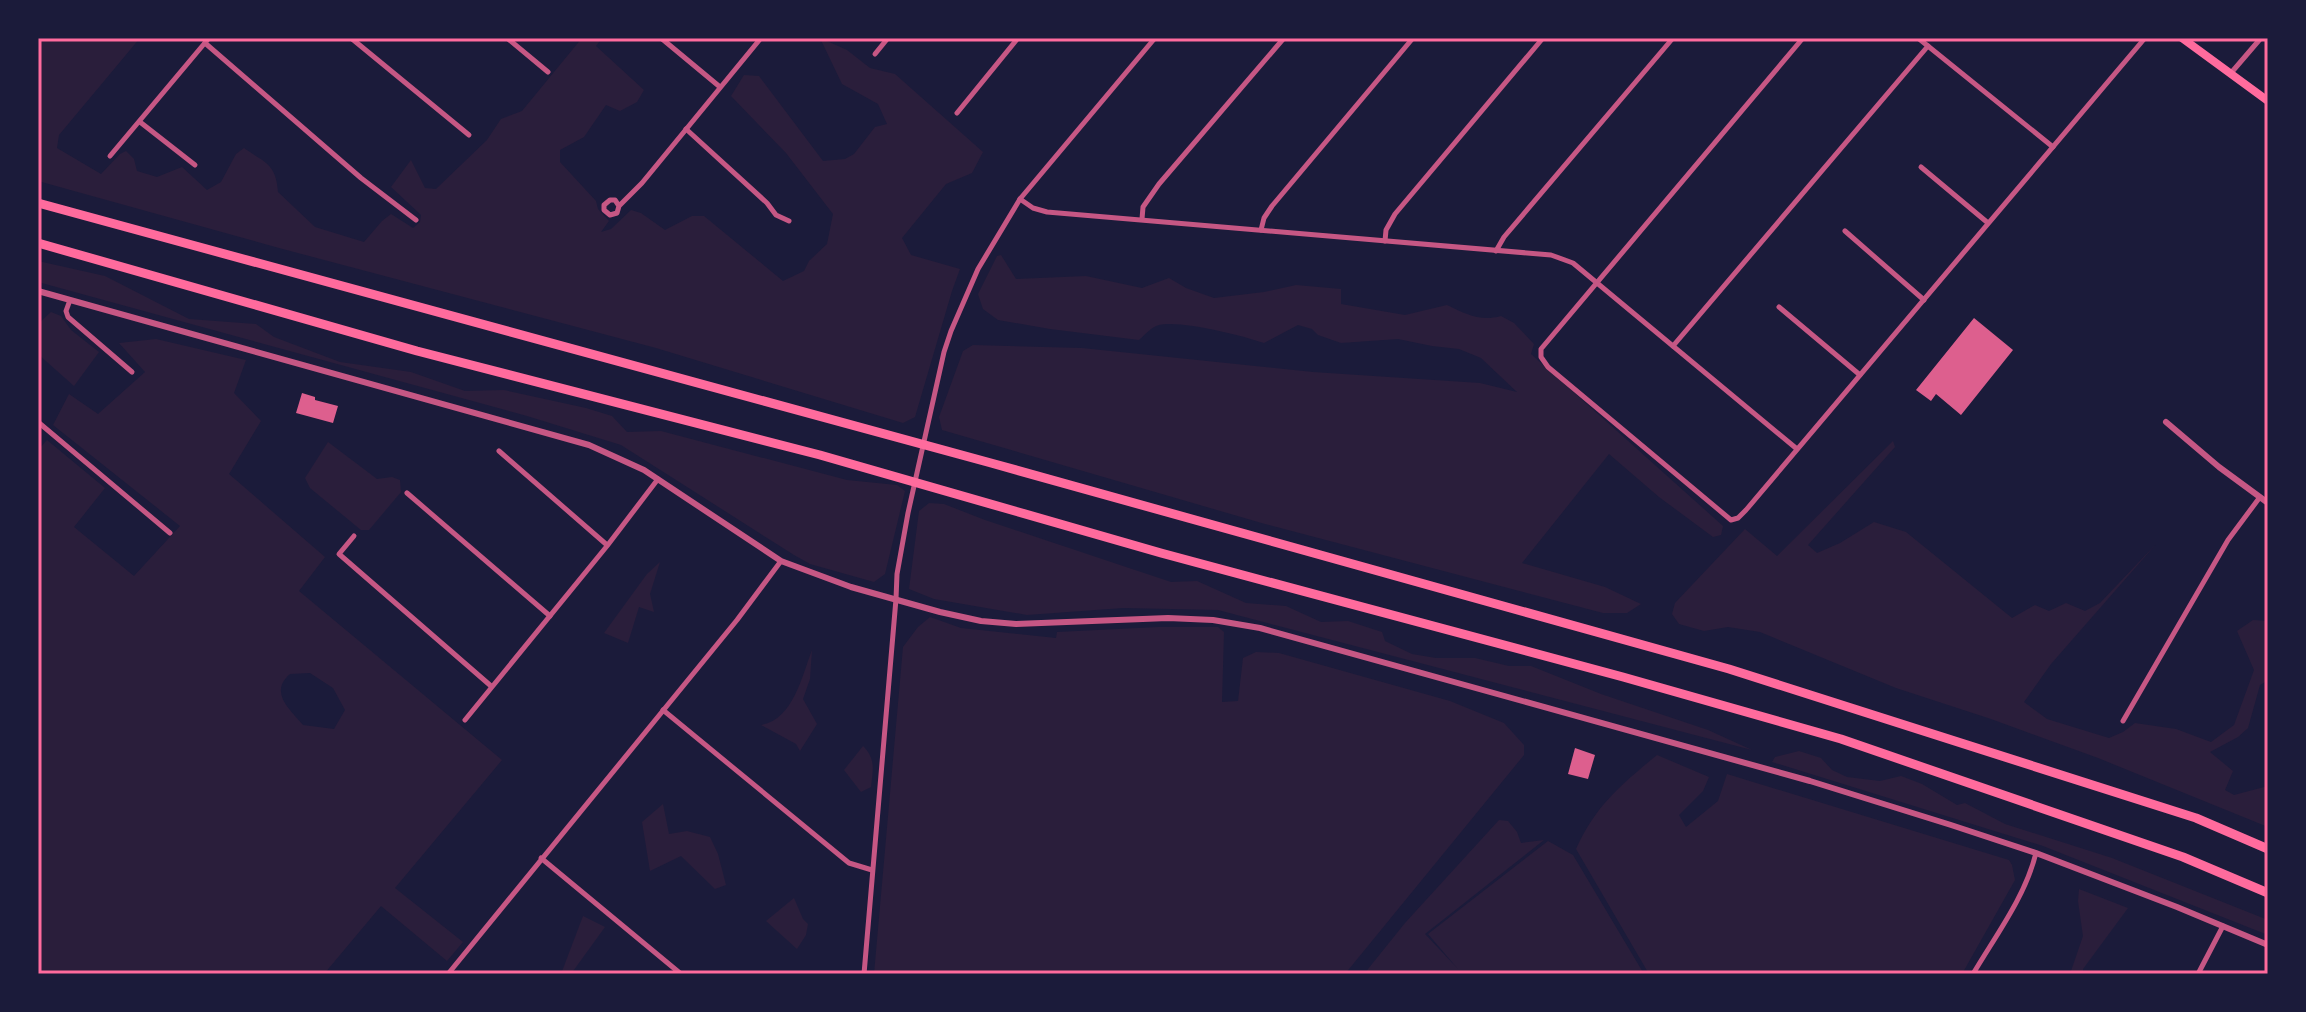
<svg xmlns="http://www.w3.org/2000/svg" width="2306" height="1012" font-family="'Golos Text',sans-serif">
	<style>
		.green { fill: #2a1e3b; fill-rule: evenodd }
		.building { fill: #dd5f8e }
		.lines { fill: none; stroke-linecap: round; stroke-linejoin: round }
		.minor { stroke: #c65784; stroke-width: 5 }
		.tertiary { stroke: #c65784; stroke-width: 6 }
		.primary { stroke: #ff6b9d; stroke-width: 8 }
		.motorway { stroke: #ff6b9d; stroke-width: 9 }
		.neatline { fill: none; stroke: #ff6b9d; stroke-width: 3 }
	</style>
	<rect width="100%" height="100%" fill="#1b1b3a"/>
	<!-- green -->
	<g class="green">
		<path d="M38,38H140L59,135L57,148L101,174L120,154L126,151L134,159L137,171L157,177L182,167L207,190L221,182L236,154L244,148C265,163 276,163 278,192L315,227L364,242L382,221L391,214L413,228L420,222L421,215L391,187L411,160L425,188L436,189L487,140L501,119L522,111L582,38H602L596,46L644,90L637,102L620,111L606,105L584,137L560,150V162L596,201L598,209L609,221L601,232L611,229L631,210L641,213L665,230L692,216H704L783,281L804,271L809,261L827,244L833,214L786,153L731,96L744,75L759,76L823,161L845,159L854,154L875,127L887,124L878,104L842,84L820,38L847,50L870,68L895,74L983,152L972,173L946,184L902,238L911,255L960,269L952,291L915,417L903,423L656,348L279,248L38,181Z"/>
		<path d="M1001,255L1016,279L1086,276L1142,288L1169,278L1186,288L1214,298L1264,292L1296,285L1341,289V304L1405,315L1447,305C1466,314 1480,322 1501,316L1514,323L1534,344L1531,354L1723,526L1721,535L1713,537L1659,497L1609,454L1522,563L1605,587L1641,604L1627,613H1603L1265,524L942,430L939,417L963,351L973,345L1082,348L1313,372L1480,383L1517,392L1481,358L1459,349L1432,346L1398,339L1341,343L1318,335L1312,329L1298,325L1264,343C1240,335 1181,320 1159,325C1151,327 1145,335 1139,340L1050,329L998,320L983,309L978,294L997,256Z"/>
		<path d="M38,261L105,276L189,319L256,324L274,337L340,362L411,372L465,391L504,390L586,408L612,416L627,432L661,431L847,480L897,485L905,491L885,574L874,582L810,564L794,555L621,445L527,416L38,282Z"/>
		<path d="M51,312L61,316L71,330L99,352L74,386L38,354V324Z"/>
		<path d="M156,339L246,360L234,393L261,421L229,474L325,557L299,591L502,760L395,888L463,942L447,961L381,906L324,974H38V450L47,440L105,488L74,527L134,576L180,526L53,425L69,394L98,414L145,372L119,343ZM310,673L333,688L345,710L334,729L303,725C289,709 269,692 290,674Z"/>
		<path d="M1893,441L1895,447L1808,545L1817,553L1840,543L1874,522L1906,532L2012,618L2035,605L2049,611L2066,603L2085,611L2100,603L2156,544L2051,664L2024,702L2047,719L2109,738L2123,732L2135,723L2176,729L2211,742L2234,725L2254,670L2237,631L2253,620L2268,621V680L2260,685L2248,728L2238,737L2210,752L2233,771L2225,790L2234,795L2268,786V827L2098,758L1991,719L1896,688L1760,632L1728,627L1704,631L1679,624L1672,614L1675,603L1745,529L1777,556Z"/>
		<path d="M328,442L377,479L392,477L400,480L401,492L369,530H361L310,488L305,478Z"/>
		<path d="M929,503L944,504L985,520L1171,582L1197,581L1246,603L1286,606L1321,622L1348,621L1382,632L1385,641L1412,654L1436,658H1475L1509,666H1531L1601,694L1708,730L1752,750L1218,610L1123,608L1027,615L934,599L909,589L919,511Z"/>
		<path d="M660,562L650,594L654,612L639,607L628,643L604,633L647,574Z"/>
		<path d="M930,617L961,628L1056,638L1057,632L1158,627H1218L1224,632L1222,702L1238,701L1243,658L1256,652L1279,653L1450,701L1504,723L1524,745V755L1345,974H874L903,647L918,627Z"/>
		<path d="M812,650L810,679L803,699L817,724L800,751L796,744L761,725C793,720 802,676 812,650Z"/>
		<path d="M863,746C876,759 873,770 871,787L861,792L844,770Z"/>
		<path d="M1799,751L1821,758L1832,770L1847,777L1880,781L1901,776L1922,784L1957,805L1965,803L2005,824L2112,858L2268,920V935L2043,846L1772,762L1775,757Z"/>
		<path d="M1657,755L1709,777L1703,791L1679,815L1686,827L1718,801L1727,774L2009,860L2012,865L2015,880L1962,974H1649L1576,849C1596,805 1621,785 1657,755Z"/>
		<path d="M663,804L669,834L687,831L710,837L718,854L726,885L715,889L681,856L650,871L642,822Z"/>
		<path d="M1499,820L1508,821L1517,832L1521,843L1544,840L1425,934L1458,969L1428,934L1548,841L1573,855L1644,974H1364L1405,923Z"/>
		<path d="M2079,889L2128,908L2083,969V974H2070L2083,936L2078,901Z"/>
		<path d="M794,898L803,919L808,924L806,935L797,949L766,921Z"/>
		<path d="M583,916L605,927L571,974H561Z"/>
	</g>
	<!-- building -->
	<g class="building">
		<path d="M1974,318L2013,350L1961,415L1936,394L1931,401L1916,390Z"/>
		<path d="M302,393L315,397V400L338,406L333,423L296,413Z"/>
		<path d="M1575,748L1595,755L1588,779L1568,774Z"/>
	</g>
	<g class="lines">
		<!-- minor -->
		<g class="minor">
			<path d="M351,38L469,135"/>
			<path d="M507,38L548,72"/>
			<path d="M661,38L720,87"/>
			<path d="M1803,38L1541,349V357L1548,367L1731,520L1738,518L1746,510L2145,38"/>
			<path d="M1918,38L2053,147"/>
			<path d="M205,43L361,178L416,220"/>
			<path d="M875,54L888,38"/>
			<path d="M2231,73L2261,38"/>
			<path d="M957,113L1018,38"/>
			<path d="M140,122L195,165"/>
			<path d="M686,129L767,203L776,215L789,221"/>
			<path d="M110,156L209,38"/>
			<path d="M1921,167L1988,223"/>
			<path d="M1020,199L1033,208L1047,212L1551,255L1573,263L1797,449"/>
			<path d="M619,206L615,200H610L604,205V210L610,215L617,213L619,206L642,183L761,38"/>
			<path d="M1142,219L1143,207L1159,184L1284,38"/>
			<path d="M1261,230L1264,218L1272,206L1413,38"/>
			<path d="M1845,231L1924,300"/>
			<path d="M1385,241L1386,230L1395,214L1543,38"/>
			<path d="M1496,251L1504,237L1673,38"/>
			<path d="M70,300L66,311L68,317L132,372"/>
			<path d="M1779,307L1860,375"/>
			<path d="M1673,346L1928,46"/>
			<path d="M38,422L170,533"/>
			<path d="M499,451L607,545"/>
			<path d="M407,493L550,616"/>
			<path d="M354,536L339,554L491,686"/>
			<path d="M663,710L849,863L872,870"/>
			<path d="M465,720L607,546L658,479"/>
			<path d="M2123,721L2228,540L2260,497"/>
			<path d="M541,858L681,974"/>
			<path d="M448,974L737,620L781,561"/>
			<path d="M864,974L896,599L897,574L908,513L944,352L951,331L978,269L1020,199L1155,38"/>
			<path d="M1973,974C1996,935 2025,897 2036,853"/>
			<path d="M2198,974L2223,926"/>
		</g>
		<!-- tertiary -->
		<g class="tertiary">
			<path d="M38,291L589,445L644,470L781,561L851,587L940,612L981,621L1016,624L1168,618L1213,620L1260,628L1810,781L1951,825L2036,853L2177,907L2268,945"/>
			<path d="M2166,422L2219,467L2268,503"/>
		</g>
		<!-- primary -->
		<path class="primary" d="M2182,38L2268,101"/>
		<!-- motorway -->
		<g class="motorway">
			<path d="M38,203L991,463L1729,669L2196,818L2268,849"/>
			<path d="M38,243L417,351L820,455L1161,553L1623,677L1841,739L2183,857L2268,893"/>
		</g>
	</g>
	<!-- border -->
	<rect width="2306" height="1012" fill="none" stroke="#1b1b3a" stroke-width="80"/>
	<rect x="40" y="40" width="2226" height="932" class="neatline"/>
</svg>
